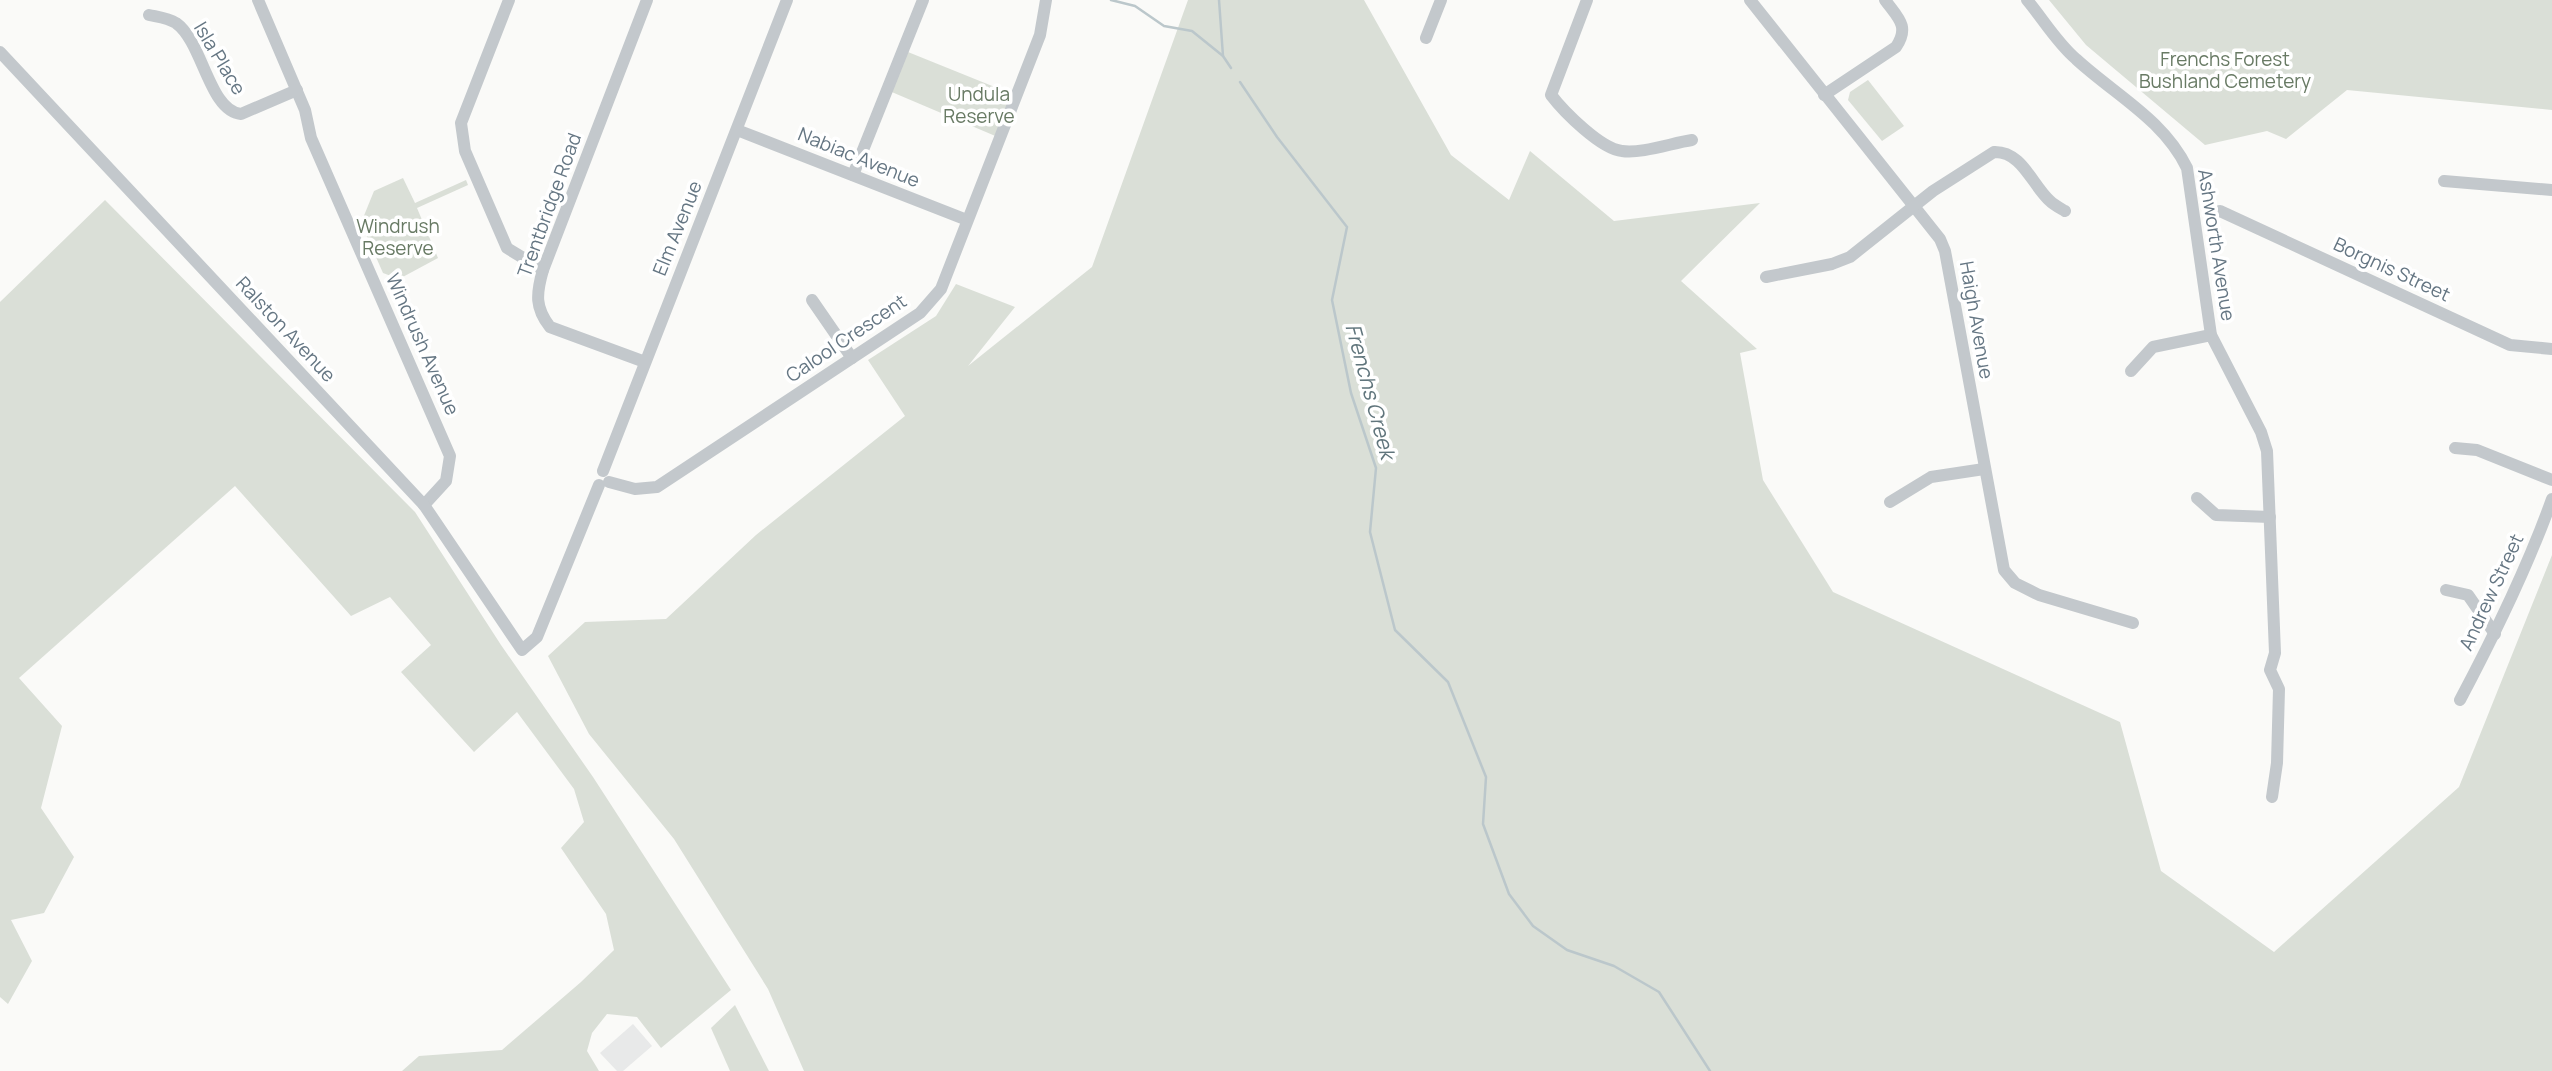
<svg xmlns="http://www.w3.org/2000/svg" width="2552" height="1071" font-family="Manrope,sans-serif">
	<style>
		.built { fill: #e8e9e9 }
		.green { fill: #dadfd7 }
		.lines { fill: none; stroke-linecap: round; stroke-linejoin: round }
		.stream { stroke: #bbc7cb; stroke-width: 2.5 }
		.minor { stroke: #c3c8cc; stroke-width: 12 }
		.labels { text-anchor: middle; dominant-baseline: central; stroke-width: 7; stroke-linejoin: round; paint-order: stroke }
		.street-label { font-size: 19px; fill: #657683; stroke: #fff }
		.park-label { font-size: 19px; fill: #687a64; stroke: #fff }
		.water-label { font-size: 21px; font-style: italic; fill: #60757c; stroke: #fff }
	</style>
	<rect width="100%" height="100%" fill="#fafaf8"/>
	<!-- built -->
	<path class="built" d="M633,1024L652,1046L623,1071H617L600,1053Z"/>
	<!-- green -->
	<g class="green">
		<path d="M1188,0H1364L1451,155L1509,200L1530,151L1614,221L1760,203L1681,281L1757,349L1740,353L1763,480L1833,592L2120,722L2161,871L2274,952L2459,787L2552,555V1071H804L768,989L674,839L589,734L548,656L585,622L666,619L756,535L905,416L868,360L936,316L956,284L1015,307L968,366L1092,267Z"/>
		<path d="M2049,0H2552V110L2347,90L2286,139L2267,131L2205,145L2086,45Z"/>
		<path d="M903,50L1017,96L1000,138L887,90Z"/>
		<path d="M1868,80L1904,126L1882,141L1848,100L1850,92Z"/>
		<path d="M403,178L415,203L466,180L468,185L417,208L438,258L399,279L383,273L361,223L374,191Z"/>
		<path d="M105,200L415,512L501,645L593,777L731,990L661,1048L637,1017L607,1014L592,1033L587,1051L599,1071H402L419,1056L502,1050L581,982L614,950L606,914L561,848L584,822L574,789L517,712L474,752L401,672L431,645L390,597L351,616L235,486L19,678L62,726L41,808L74,857L44,913L11,920L32,961L8,1004L0,997V302Z"/>
		<path d="M735,1005L769,1071H730L711,1028Z"/>
	</g>
	<g class="lines">
		<!-- stream -->
		<g class="stream">
			<path d="M1111,0L1135,6L1164,26L1192,31L1223,56"/>
			<path d="M1219,0L1223,56L1231,68"/>
			<path d="M1240,82L1277,137L1347,227L1332,300L1351,393L1376,468L1370,532L1395,630L1448,682L1486,777L1483,824L1509,894L1533,926L1567,950L1614,966L1659,992L1710,1071"/>
		</g>
		<!-- minor -->
		<g class="minor">
			<path d="M258,0L305,110L311,138L450,456L446,481L424,505"/>
			<path d="M509,0L461,123L465,151L507,248L543,270"/>
			<path d="M1587,0L1551,95C1564,112 1601,149 1622,151C1641,154 1672,143 1692,140"/>
			<path d="M1750,0L1940,239L1945,251L2004,570L2015,583L2039,595L2133,623"/>
			<path d="M2027,0C2043,19 2057,43 2076,59C2115,95 2163,119 2187,168L2211,335L2261,432L2267,451L2275,653L2270,670L2279,689L2277,763L2272,797"/>
			<path d="M149,15C158,17 168,18 176,23C203,42 209,111 241,114L297,90"/>
			<path d="M1426,38L1441,0"/>
			<path d="M0,52L424,505L522,650L537,637L599,485"/>
			<path d="M1824,95L1896,47C1910,26 1898,18 1885,0"/>
			<path d="M737,130L967,220"/>
			<path d="M853,175L923,0"/>
			<path d="M2444,181L2552,190"/>
			<path d="M2220,211L2510,345L2552,349"/>
			<path d="M1766,277L1832,264L1850,257L1933,191L1994,152C2022,151 2032,185 2050,201C2054,205 2060,208 2065,211"/>
			<path d="M812,300L852,358"/>
			<path d="M645,362L550,327C535,308 536,294 543,270L647,0"/>
			<path d="M2131,371L2153,347L2211,335"/>
			<path d="M2455,448L2477,450L2552,480"/>
			<path d="M603,471L787,0"/>
			<path d="M609,482L635,489L657,487L920,313L941,289L1040,35L1046,0"/>
			<path d="M2197,498L2216,515L2270,517"/>
			<path d="M1890,502L1931,477L1984,469"/>
			<path d="M2446,590L2468,595L2495,634"/>
			<path d="M2460,700C2495,634 2527,569 2552,499"/>
		</g>
	</g>
	<g class="labels">
		<!-- street labels -->
		<g class="street-label">
			<text transform="translate(220 58) rotate(59)">Isla Place</text>
			<text transform="translate(859 157) rotate(22)">Nabiac Avenue</text>
			<text transform="translate(549 205) rotate(-70)">Trentbridge Road</text>
			<text transform="translate(677 228) rotate(-68)">Elm Avenue</text>
			<text transform="translate(2217 245) rotate(81)">Ashworth Avenue</text>
			<text transform="translate(2392 269) rotate(25)">Borgnis Street</text>
			<text transform="translate(1977 320) rotate(80)">Haigh Avenue</text>
			<text transform="translate(286 329) rotate(47)">Ralston Avenue</text>
			<text transform="translate(846 338) rotate(-34)">Calool Crescent</text>
			<text transform="translate(423 344) rotate(66)">Windrush Avenue</text>
			<text transform="translate(2491 592) rotate(-65)">Andrew Street</text>
		</g>
		<!-- park labels -->
		<g class="park-label">
			<text x="2225" y="59">Frenchs Forest<tspan x="2225" dy="22">Bushland Cemetery</tspan></text>
			<text x="979" y="94">Undula<tspan x="979" dy="22">Reserve</tspan></text>
			<text x="398" y="226">Windrush<tspan x="398" dy="22">Reserve</tspan></text>
		</g>
		<!-- water labels -->
		<g class="water-label">
			<text transform="translate(1371 391) rotate(75)">Frenchs Creek</text>
		</g>
	</g>
</svg>
